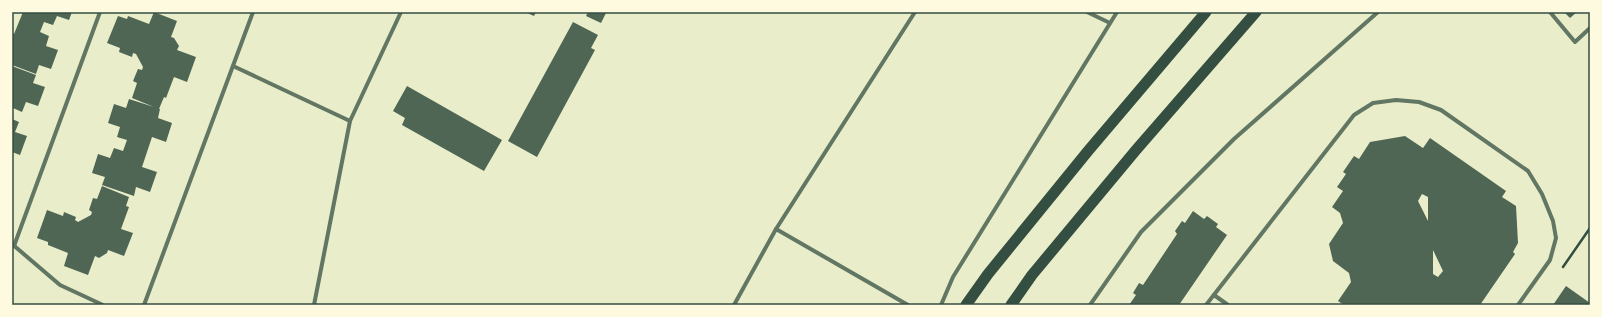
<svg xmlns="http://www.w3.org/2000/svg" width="1602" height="317" font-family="Roboto,sans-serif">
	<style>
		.building { fill: #4f6655; fill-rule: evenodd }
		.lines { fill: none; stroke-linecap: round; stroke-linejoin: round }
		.path { stroke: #344e41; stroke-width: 2.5 }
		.minor { stroke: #617663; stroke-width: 4 }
		.trunk { stroke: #344e41; stroke-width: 11 }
		.neatline { fill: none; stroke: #344e41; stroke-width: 1.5 }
	</style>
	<rect width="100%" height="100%" fill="#e9edc9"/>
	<!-- building -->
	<g class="building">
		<path d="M23,12H72L69,20L57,16L53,25L44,22L40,32L49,36L46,46L58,50L51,69L39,65L36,74L12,65V33L14,34Z"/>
		<path d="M154,12L177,21L171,37L174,38L179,46L177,50L196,57L187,82L174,77L166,98L164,97L159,109H160L158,118L172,123L166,142L152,137L142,167L157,172L150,192L136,187L134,196L102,185L105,177L92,173L98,154L110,158L114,148L123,151L127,140L117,137L120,127L108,123L114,104L126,108L129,99L154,107L132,98L137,83L133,81L138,69L142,70L143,67L136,54L133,53L132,57L119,52L120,48L107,43L118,16L127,19L128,16L149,24Z"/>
		<path d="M525,12H536L534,16Z"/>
		<path d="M588,12H604L606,13L601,23L586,16Z"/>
		<path d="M1564,12H1577L1570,18Z"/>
		<path d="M573,22L598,35L591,48L595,50L537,157L508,141Z"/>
		<path d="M12,66L36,75L33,83L45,87L38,106L26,102L22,112L13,108L12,111Z"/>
		<path d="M407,86L502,140L484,171L402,125L405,118L393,111Z"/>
		<path d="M12,119L19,122L15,132L27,136L20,155L12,152Z"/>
		<path d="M1405,136L1423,148L1430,138L1506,191L1502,197L1516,206L1518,243L1513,252L1515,254L1480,305H1344L1338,301L1351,282L1349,273L1333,261L1329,244L1343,223L1340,213L1332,207L1343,191L1337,187L1346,174L1343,172L1354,156L1359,159L1370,142ZM1422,194L1428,197V221L1418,201ZM1433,250L1443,271L1438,277L1433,274Z"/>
		<path d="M102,186L129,197L126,206L129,207L121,229L133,233L124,256L108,250L107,253L99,258L95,256L88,275L64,266L68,253L48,245V242L37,238L47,210L63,216L64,212L76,217L75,220L78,222L91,215L92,212L89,210L93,198L97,199Z"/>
		<path d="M1193,211L1204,219L1207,216L1218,224L1216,227L1227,235L1179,305H1129L1136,295L1133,293L1139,283L1143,285L1177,234L1175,231L1182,221L1185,223Z"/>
		<path d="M1566,286L1590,303V305H1553Z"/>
	</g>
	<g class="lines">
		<!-- path -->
		<path class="path" d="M1563,267L1590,228"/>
		<!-- minor -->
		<g class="minor">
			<path d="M1087,12L1110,23"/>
			<path d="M1550,12L1575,42L1590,28"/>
			<path d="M233,66L350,121L401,12"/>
			<path d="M776,229L915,12"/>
			<path d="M12,244L60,285L103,305"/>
			<path d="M14,246L100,12"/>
			<path d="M1214,295L1228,305"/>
			<path d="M144,305L253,12"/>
			<path d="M314,305L350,121"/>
			<path d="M734,305L776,229L908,305"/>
			<path d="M941,305L953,277L1117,12"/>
			<path d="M1090,305L1141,232L1234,139L1378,12"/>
			<path d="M1206,305L1354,115L1373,103L1396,100L1419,102L1441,110L1528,171L1542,194L1553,221L1556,238L1550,260L1518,305"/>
		</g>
		<!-- trunk -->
		<g class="trunk">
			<path d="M966,305L988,274L1088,151L1206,12"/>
			<path d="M1011,305L1032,275L1136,150L1256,12"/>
		</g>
	</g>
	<!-- border -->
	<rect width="1602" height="317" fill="none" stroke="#fefae0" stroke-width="26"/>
	<rect x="13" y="13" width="1576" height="291" class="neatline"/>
</svg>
